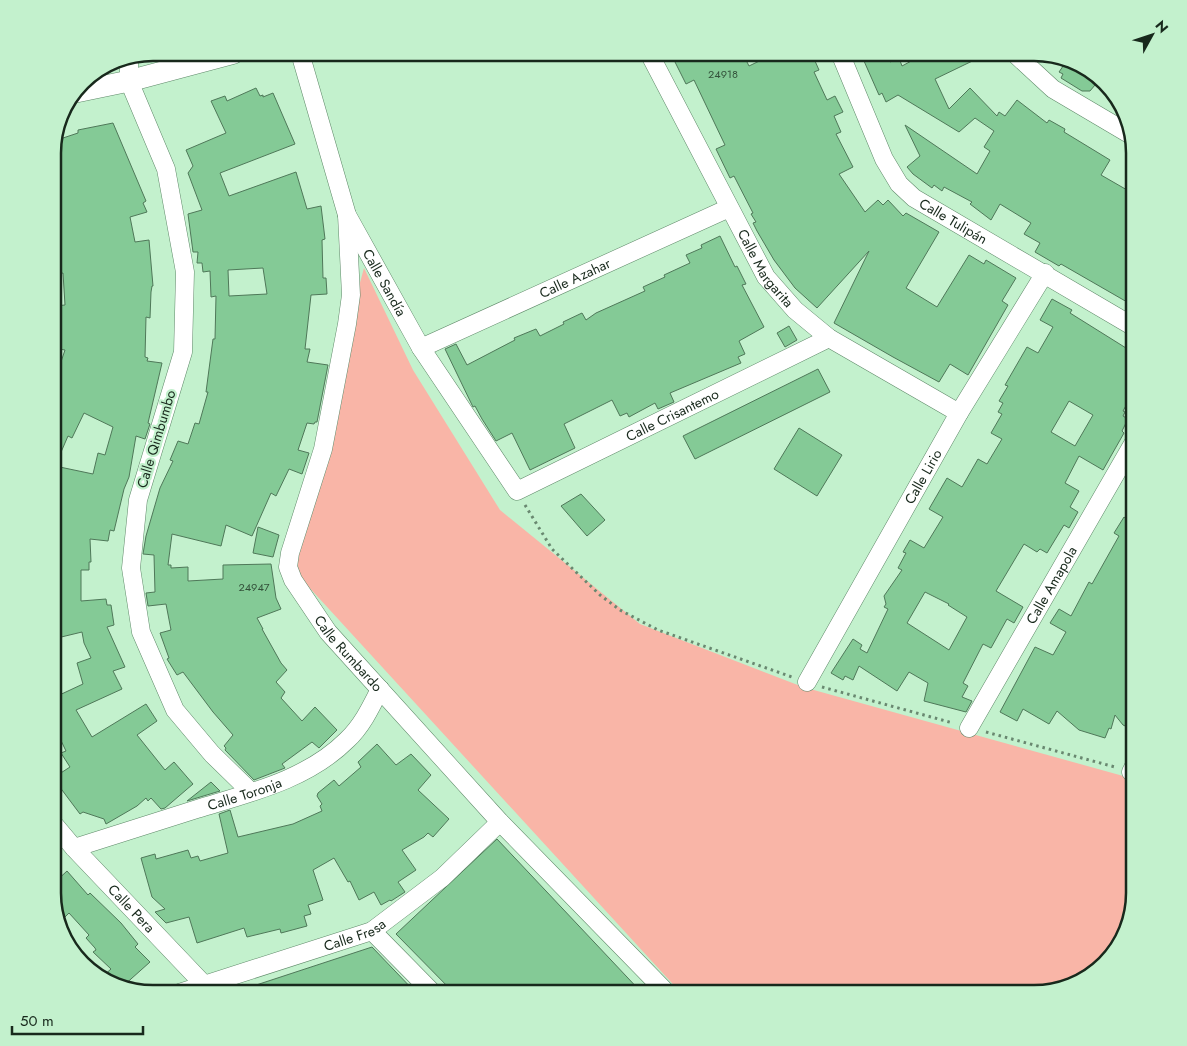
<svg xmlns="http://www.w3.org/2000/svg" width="1187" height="1046" font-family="Jost,sans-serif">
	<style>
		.green { fill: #f9b5a7 }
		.building { fill: #84ca96; stroke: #4f7859; fill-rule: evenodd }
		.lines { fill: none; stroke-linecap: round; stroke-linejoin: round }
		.minor-casing { stroke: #5f8969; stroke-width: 19 }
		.tertiary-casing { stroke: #5f8969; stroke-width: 22 }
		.path { stroke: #698870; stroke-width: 3; stroke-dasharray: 2.5 4; stroke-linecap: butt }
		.minor { stroke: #fff; stroke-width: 18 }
		.tertiary { stroke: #fff; stroke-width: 21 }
		.labels { text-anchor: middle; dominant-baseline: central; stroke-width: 4.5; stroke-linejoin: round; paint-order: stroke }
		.number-label { font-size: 11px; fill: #33513a }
		.street-label { font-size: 14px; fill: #18291c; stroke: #c3f1cd }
		.rim { fill: none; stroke: #18291c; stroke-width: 2.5 }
	</style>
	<rect width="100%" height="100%" fill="#c3f1cd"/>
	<!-- green -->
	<path class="green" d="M364,268L413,370L500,510L640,624L803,687L1134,779V899L1127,931L1105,964L1072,986L1033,993H681L284,560Z"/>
	<!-- building -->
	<g class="building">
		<path d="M670,52H742L749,66L778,52H811L819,70L814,72L827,100L835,96L843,112L834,116L841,132L836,134L853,167L839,174L865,212L878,200L883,205L888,200L903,216L906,213L939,232L906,288L937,307L969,255L984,264L986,260L1016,278L1002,301L1008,305L968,375L950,364L939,382L893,357L834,323L869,251L817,308L795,288L774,260L757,231L753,223L756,222L751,214L753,213L734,176L730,178L716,149L725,145L694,80L686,84Z"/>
		<path d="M928,52H991L935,79L949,109L970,88L997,116L999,112L1005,116L1017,100L1047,123L1049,120L1065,129L1064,132L1110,160L1101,175L1134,194V306L1061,264L1059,266L1035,252L1040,243L1024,234L1031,223L1000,204L991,220L970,204L972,202L944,187L942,191L934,185L932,188L913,174L907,167L920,156L905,125L977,174L990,151L984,147L994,131L975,118L959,132L898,95L886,102L882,93L879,95L864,61L881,54L884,61L889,59L890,62L899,58L902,66Z"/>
		<path d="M1068,59L1072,60L1100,79L1090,91H1082L1061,78L1063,74L1059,72Z"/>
		<path d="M256,88L260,96L263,95V97L273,93L295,144L220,173L229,196L296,172L307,209L321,206L325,239L322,240L323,278H326L327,294L311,295L305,349H310L307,362L328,365L317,422H315L314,424L307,423L298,450L309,453L302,474L289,469L276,496L271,493L252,536L226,525L221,546L172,534L168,565H171V568L188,567V581L223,579V565L271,564L276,598L281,609L257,618L263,629H262L281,663L287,670L276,682L285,692L281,698L302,721L315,707L337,730L319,748L312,742L282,764L285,768L254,780L225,750L226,748L224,746L233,735L213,712L183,672L177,675L167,659L169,658L160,633L171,630L166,604L148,606L146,593L155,592L154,555L143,554L146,536L160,488L173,461L170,460L178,441L188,444L195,423L199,424L208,392H206L213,339H215L216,296L211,297L210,271L203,272L202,263H197L198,252H193L188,214L202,210L188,173L193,166L186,150L226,133L211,101L225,96L227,101ZM263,268L267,294L229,296L228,270Z"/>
		<path d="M113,123L146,201L143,203L147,212L130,217L135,242L149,240L153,286H152L151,292L150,318L146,317L145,357L148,358L147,361L162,363L148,423L150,424L145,439L136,436L129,477L124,489L114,531L110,530L108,541L90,539L91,562H89V570H81V601L106,599L107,605H111L114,625L107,627L125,667L113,671L122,689L76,710L92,737L146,704L157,721L137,735L165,770L174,762L193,784L165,808L161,809L151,798L148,801L146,798L137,806L106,824L104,819L83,812L80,814L53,778L70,767L61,753L66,751L53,724V698L83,684L77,663L91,658L84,643L82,632L53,639V385L65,350L59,349L60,329H55L54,306L65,305L63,273L53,275V147L54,141L78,133V130ZM84,413L113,427L105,455L98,453L93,474L55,466L68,436L72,438Z"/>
		<path d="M720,236L735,267L737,266L746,284L742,285L764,327L739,341L745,354L738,357L741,363L670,393L674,402L658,409L655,403L629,417L627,413L620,416L612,400L564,424L575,448L530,470L512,433L496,441L482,419L475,406L473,407L445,349L456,344L467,365L515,340L514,338L536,329L540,336L564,324L563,322L582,313L586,320L596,313L645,291L643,287L665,277L664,275L690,263L686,255L702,248L701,245Z"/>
		<path d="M1052,299L1072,310L1070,313L1134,353V391L1123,411L1125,412L1123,416L1128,419L1122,431L1124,433L1103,470L1079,456L1065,483L1079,491L1070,507L1078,512L1069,528L1064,525L1047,553L1040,549L1037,552L1024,544L996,591L1023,607L1014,623L1007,619L991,648L983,644L963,683L968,686L962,697L972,701L966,712L924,701L928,683L909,672L897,691L859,666L853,680L845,676L843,680L831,673L853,639L862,645L860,649L867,653L888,609L884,607L886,604L884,596L902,570L898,568L906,553L903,552L910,540L924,548L943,517L929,509L947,478L962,487L978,459L987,464L1002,439L991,433L1002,414L998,412L1003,403L999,401L1008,386L1005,385L1027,347L1038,353L1053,327L1040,320ZM1069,401L1093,415L1075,446L1051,432ZM925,592L949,604L948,605L967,617L949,650L907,623Z"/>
		<path d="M789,326L797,340L785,347L777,333Z"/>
		<path d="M818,369L830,392L695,459L683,436Z"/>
		<path d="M799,428L842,455L817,496L774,469Z"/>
		<path d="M581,494L605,520L587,536L561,506Z"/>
		<path d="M1134,509V730L1123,725L1115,715L1111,729L1109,728L1105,738L1079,730L1057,711L1049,724L1023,709L1017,721L1000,712L1035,647L1053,655L1066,632L1050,623L1059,609L1071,616L1089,582L1092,584L1119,536L1114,533L1124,517L1128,520Z"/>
		<path d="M258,527L279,535L273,557L253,553Z"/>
		<path d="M377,744L396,765L411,754L431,775L418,790L449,819L433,837L428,833L424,837L402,850L416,870L398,882L405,892L391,901L390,900L381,905L374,892L359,900L350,881L348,882L334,858L313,870L323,900L308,905L311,914L304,916L307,926L281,933L280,929L247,937L244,928L197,943L189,917L166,923L155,912L165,909L152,897L141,858L155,854L156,859L188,850L191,858L198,856L200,861L228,853L219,814L230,810L238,837L293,824L322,811L320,806L322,804L317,796L318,793L334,780L339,786L361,767L358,762Z"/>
		<path d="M211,782L220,791L187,801Z"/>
		<path d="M497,839L643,994H455L396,934Z"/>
		<path d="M67,871L88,895L90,893L121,923L138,944L135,947L150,962L122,987L115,986L102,977L111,969L93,952L96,950L95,948L86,938L89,935L69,913L64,918L55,909L53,899V884Z"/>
		<path d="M372,947L417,994H239L238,991Z"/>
	</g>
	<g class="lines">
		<defs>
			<g id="minor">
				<path id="s1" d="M300,53L347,215L421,348L517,491L829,338"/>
				<path id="s2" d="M649,53L766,277L795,310L829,338L959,413"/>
				<path id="s3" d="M840,53L884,159L899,184L914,198L1134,327"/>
				<path d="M1014,53L1053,89L1131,135"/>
				<path d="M129,57V81L166,169L185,272L183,352L138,500L131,568L141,632L175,710L212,754L251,792"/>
				<path id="s4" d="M347,215L351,295L347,324L323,449L290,553L288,567L293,580L328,632L500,822L667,993"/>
				<path id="s5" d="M421,348L729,208"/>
				<path id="s6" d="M807,682L959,413L1045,273"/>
				<path id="s7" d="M969,728L1134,442"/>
				<path d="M1134,773L1131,772L1134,766"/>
				<path id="s8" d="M53,823L74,848L212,993"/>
				<path id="s9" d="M74,848C115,835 156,822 197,809C249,793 307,780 347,740C362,726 371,707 380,689"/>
				<path d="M372,931L433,993"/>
				<path id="s10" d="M179,993L372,931L442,878L500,822"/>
			</g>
			<path id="tertiary" d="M76,92L129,81L234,53"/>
		</defs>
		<!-- minor casing -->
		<use href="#minor" class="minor-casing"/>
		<!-- tertiary casing -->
		<use href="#tertiary" class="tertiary-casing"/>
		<!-- path -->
		<g class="path">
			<path d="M525,505L552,549L600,595L620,610L658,630L792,677"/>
			<path d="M822,687L953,723"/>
			<path d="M986,732L1115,767"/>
		</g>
		<!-- minor -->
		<use href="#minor" class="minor"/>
		<!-- tertiary -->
		<use href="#tertiary" class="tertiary"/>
	</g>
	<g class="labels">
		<!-- number labels -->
		<g class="number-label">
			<text x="723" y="74">24918</text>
			<text x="254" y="587">24947</text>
		</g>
		<!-- street labels -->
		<g class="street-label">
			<text stroke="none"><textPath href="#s3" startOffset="210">Calle Tulipán</textPath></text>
			<text stroke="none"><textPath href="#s2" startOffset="245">Calle Margarita</textPath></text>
			<text stroke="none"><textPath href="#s5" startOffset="169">Calle Azahar</textPath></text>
			<text stroke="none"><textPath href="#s1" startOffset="246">Calle Sandía</textPath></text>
			<text stroke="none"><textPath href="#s1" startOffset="666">Calle Crisantemo</textPath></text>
			<text transform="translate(156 439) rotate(-73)">Calle Qimbumbo</text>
			<text stroke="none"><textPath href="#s6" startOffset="236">Calle Lirio</textPath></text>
			<text stroke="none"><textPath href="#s7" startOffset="165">Calle Amapola</textPath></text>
			<text stroke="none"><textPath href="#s4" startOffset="466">Calle Rumbardo</textPath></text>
			<text stroke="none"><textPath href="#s9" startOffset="179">Calle Toronja</textPath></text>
			<text stroke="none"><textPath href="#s8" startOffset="116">Calle Pera</textPath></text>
			<text stroke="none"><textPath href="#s10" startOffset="185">Calle Fresa</textPath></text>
		</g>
	</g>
	<!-- crop -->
	<path d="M0 0H1187V1046H0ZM153 61H1034A92 92 0 0 1 1126 153V893A92 92 0 0 1 1034 985H153A92 92 0 0 1 61 893V153A92 92 0 0 1 153 61Z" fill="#c3f1cd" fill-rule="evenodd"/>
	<path class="rim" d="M153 61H1034A92 92 0 0 1 1126 153V893A92 92 0 0 1 1034 985H153A92 92 0 0 1 61 893V153A92 92 0 0 1 153 61Z"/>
	<!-- north arrow -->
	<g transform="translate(1152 35) rotate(50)" stroke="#c3f1cd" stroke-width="4" paint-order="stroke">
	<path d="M0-4L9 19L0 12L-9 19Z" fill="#18291c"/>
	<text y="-8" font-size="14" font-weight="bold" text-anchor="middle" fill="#18291c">N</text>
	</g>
	<!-- scale -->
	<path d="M12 1026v8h131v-8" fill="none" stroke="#18291c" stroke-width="2.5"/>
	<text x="20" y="1026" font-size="15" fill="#18291c" stroke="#c3f1cd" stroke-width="4" paint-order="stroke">50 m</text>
</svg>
